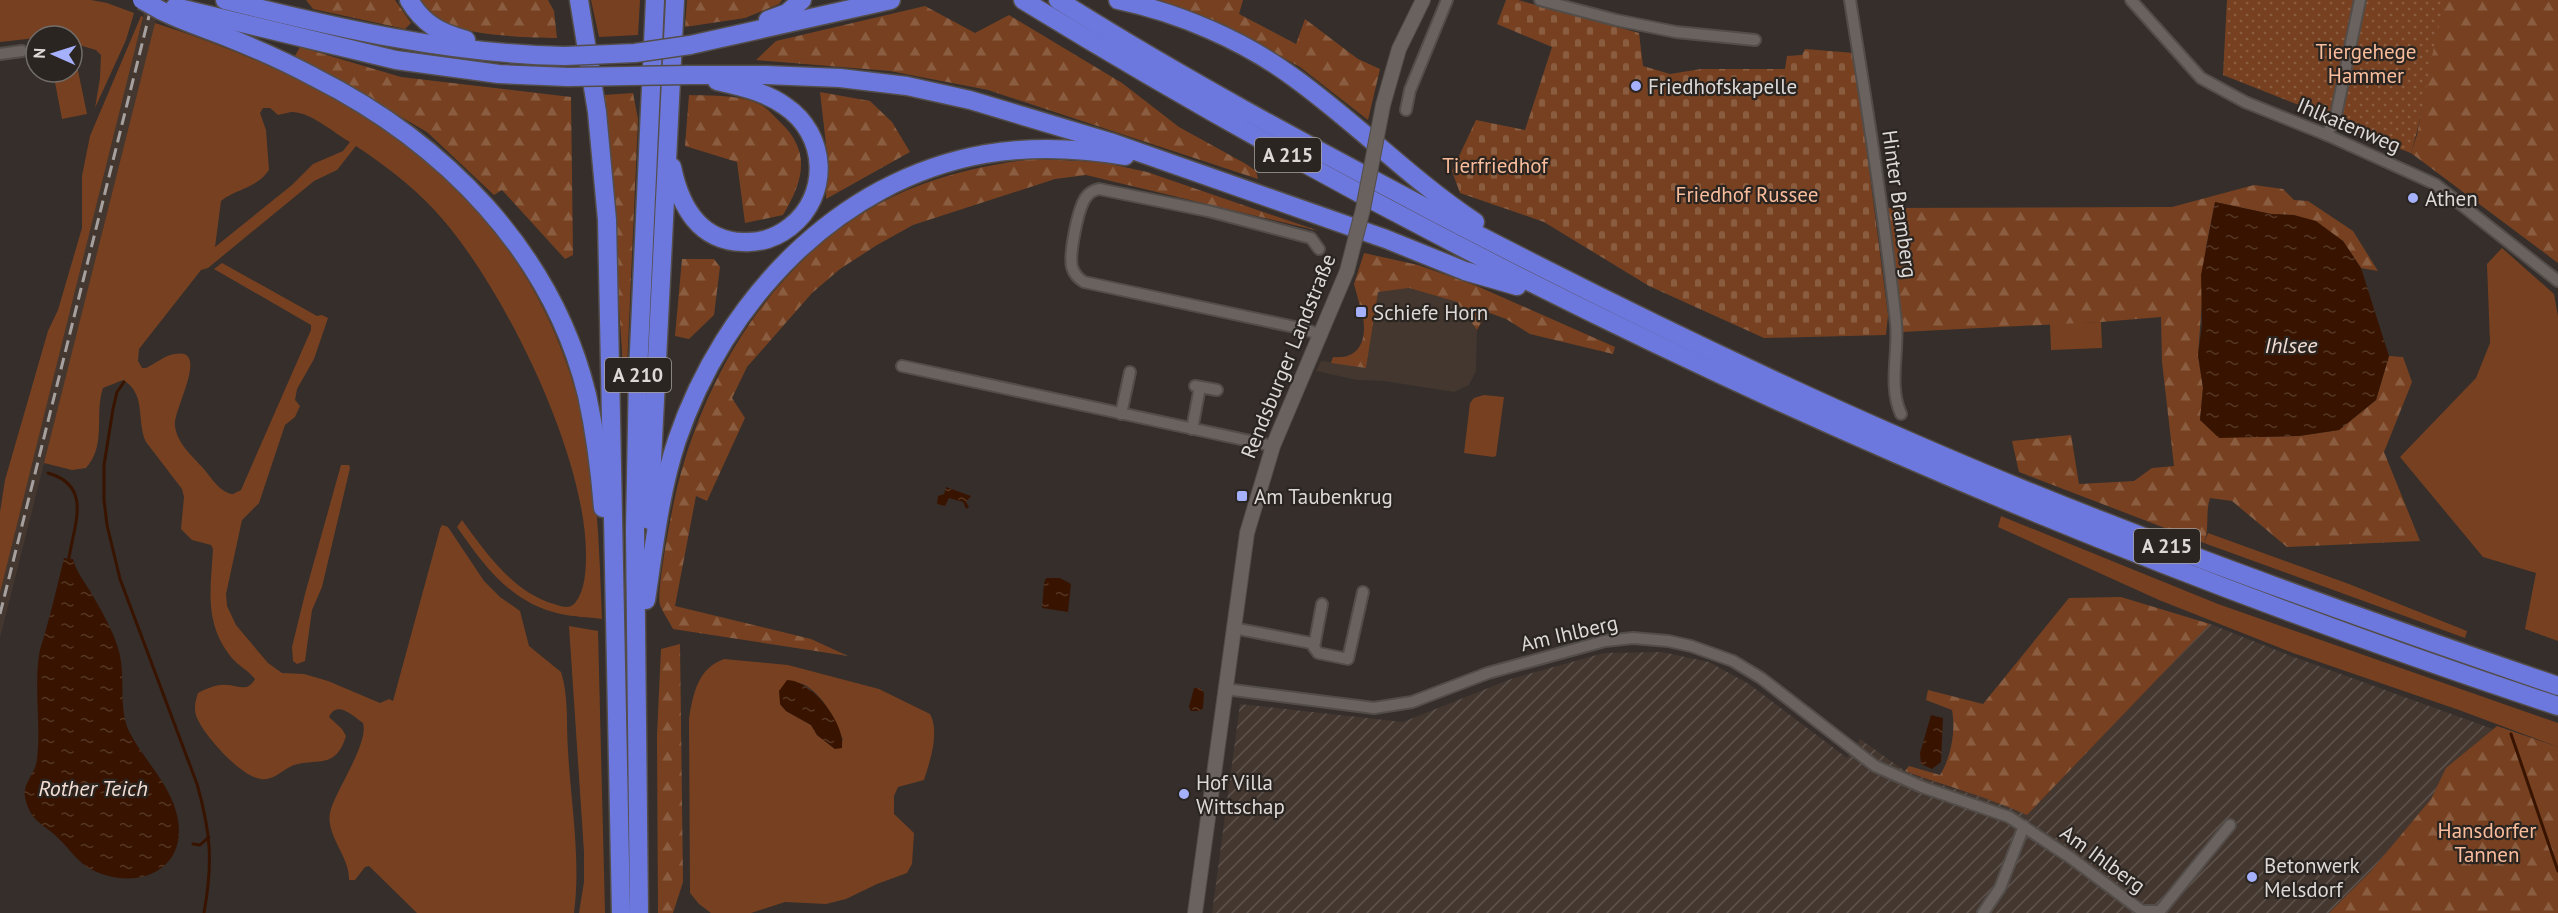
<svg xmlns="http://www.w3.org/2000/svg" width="2558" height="913" font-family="'PT Sans',sans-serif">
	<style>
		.built { fill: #433730 }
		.industrial { fill: url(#industrial-furrows) }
		.green { fill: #774121; fill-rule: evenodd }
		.forest { fill: url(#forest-firs) }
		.cemetery { fill: url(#cemetery-stones) }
		.park { fill: url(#park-dots) }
		.water { fill: url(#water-ripples) }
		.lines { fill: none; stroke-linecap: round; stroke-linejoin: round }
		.stream { stroke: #381400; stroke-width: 3 }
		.street-casing { stroke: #534d4a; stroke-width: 14 }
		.secondary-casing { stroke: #534d4a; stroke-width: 16 }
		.highway-casing { stroke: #534d4a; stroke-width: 21 }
		.street { stroke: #6a625e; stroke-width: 10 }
		.secondary { stroke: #6a625e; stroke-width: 14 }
		.highway { stroke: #6d78de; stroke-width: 18 }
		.rail { stroke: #a6a19f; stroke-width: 3; stroke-dasharray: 12 6; stroke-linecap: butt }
		.secondary-bridge-casing { stroke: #534d4a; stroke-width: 16; stroke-linecap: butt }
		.highway-bridge-casing { stroke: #534d4a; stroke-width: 21; stroke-linecap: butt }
		.secondary-bridge { stroke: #6a625e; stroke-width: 14 }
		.highway-bridge { stroke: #6d78de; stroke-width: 18 }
		.poi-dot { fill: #a5b1fc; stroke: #2b2521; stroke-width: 2 }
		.labels { text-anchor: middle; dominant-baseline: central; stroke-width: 4.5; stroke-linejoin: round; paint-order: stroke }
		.shield { fill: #2b2521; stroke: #a8a3a0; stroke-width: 1.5 }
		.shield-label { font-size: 20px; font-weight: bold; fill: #ddd9d7 }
		.park-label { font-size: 21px; fill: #fabd9c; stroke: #2b2521 }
		.poi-label { font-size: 21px; fill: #ddd9d7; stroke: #2b2521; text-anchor: start }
		.street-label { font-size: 21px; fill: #ddd9d7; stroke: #2b2521 }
		.water-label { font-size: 22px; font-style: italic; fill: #f3ddd2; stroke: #2b2521 }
	</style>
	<defs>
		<pattern id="industrial-furrows" width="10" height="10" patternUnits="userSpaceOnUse" patternTransform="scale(1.5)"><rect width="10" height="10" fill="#433730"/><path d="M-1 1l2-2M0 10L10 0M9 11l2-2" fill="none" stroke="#5e534d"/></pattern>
		<pattern id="forest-firs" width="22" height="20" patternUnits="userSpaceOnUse" patternTransform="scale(1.5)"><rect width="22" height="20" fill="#774121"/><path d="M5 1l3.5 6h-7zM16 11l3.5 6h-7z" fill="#8a5c40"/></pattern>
		<pattern id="cemetery-stones" width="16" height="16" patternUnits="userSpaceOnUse" patternTransform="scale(1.5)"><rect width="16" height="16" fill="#774121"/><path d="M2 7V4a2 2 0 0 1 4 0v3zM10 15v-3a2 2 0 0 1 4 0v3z" fill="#8a5c40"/></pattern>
		<pattern id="park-dots" width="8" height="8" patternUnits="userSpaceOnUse" patternTransform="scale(1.5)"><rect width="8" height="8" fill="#774121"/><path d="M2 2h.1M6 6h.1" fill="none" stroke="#8a5c40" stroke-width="1.8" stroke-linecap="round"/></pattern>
		<pattern id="water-ripples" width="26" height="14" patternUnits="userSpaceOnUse" patternTransform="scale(1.5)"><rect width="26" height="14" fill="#381400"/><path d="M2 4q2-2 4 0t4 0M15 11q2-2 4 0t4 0" fill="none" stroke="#543624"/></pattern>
	</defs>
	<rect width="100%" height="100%" fill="#352e2b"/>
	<!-- built -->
	<g class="built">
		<path d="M147,0H161L0,638V593Z"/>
		<path d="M1409,288L1457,302L1477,330L1476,371L1469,385L1454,392L1384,381L1357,380L1316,371L1321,361L1366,367L1378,291Z"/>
	</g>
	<!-- industrial -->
	<path class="industrial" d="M2210,624L2291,656L2493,729L2447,768L2431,799L2370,872L2329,913H1212L1240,704L1403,722L1511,679L1604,653L1662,652L1709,662L1749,684L1847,758L1860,739L1905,771L1951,788L2002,803L2027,815Z"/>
	<!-- green -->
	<g class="green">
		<path d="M0,0H91L107,3L134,13L126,40L95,108L100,78L101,55L96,50L72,43V36H36V38L0,42Z"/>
		<path d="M591,0H640L638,35L599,37Z"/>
		<path d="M141,16L143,17L0,593V512L5,480L48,331L58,310L82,228V176L90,136Z"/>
		<path d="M155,23C355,87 526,193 580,408C598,477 599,548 602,619C588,617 574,617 561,614C512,604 484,566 457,527L462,520C486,553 513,592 554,604C561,606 569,610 575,603C585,591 586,570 586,555C586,457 508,297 445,222C420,192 389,168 356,146L337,170L314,181L208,268L201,270L139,349L138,361L142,368H146C155,364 165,355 175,354C211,347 172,411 175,426C177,443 192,456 203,468C211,477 220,493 233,494L241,490L311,330V325L214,269L222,263L317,316L322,315L328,318L314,359L297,389L295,400L300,406L295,417L285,425L259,503L242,520L226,594L227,606L236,625L268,663L282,673L304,674L328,681L380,703L389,699L393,701L440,529L442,525L448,527L484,581L500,597L520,611L529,646L561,672C569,697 566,725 568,751C571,805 581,859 574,913H417L369,866L365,867L355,880H349C350,855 323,834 331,809C338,787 369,742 363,723C352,715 337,700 329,717L342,729L346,736C336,770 316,758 294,765C283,769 274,781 261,779C241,777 206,737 198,720C193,711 195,702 198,693C206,689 217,684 226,685C239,685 247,693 255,679C247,669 235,664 228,653C204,620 211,587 213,549L211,545L192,540L181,529L184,497L182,489L146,442C136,421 147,394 123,380L103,388C94,414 107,445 86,468L72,470L44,463ZM263,108H270L278,115C283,114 289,112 293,112C312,113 334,133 350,142L343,151L313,164L292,185L215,247L221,201C236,189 257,188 269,170L266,130L260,113Z"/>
		<path d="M75,56L87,114L62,119L53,72H72V57Z"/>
		<path d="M2502,248L2554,294L2558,316V641L2525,629L2536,573L2483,557L2400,457L2476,378L2490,343L2487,264Z"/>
		<path d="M2101,322L2102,348L2051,350L2050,324Z"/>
		<path d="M1484,395L1504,397L1496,456L1493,457L1464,453L1470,403L1474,398Z"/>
		<path d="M341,465H349L350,468L322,587L312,610L305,661L297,664L293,661L292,647L305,594Z"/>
		<path d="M2001,516L2218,604L2558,723V747L2459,710L2293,653L2159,600L1998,527Z"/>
		<path d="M2208,533L2349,584L2467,631L2465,638L2204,543Z"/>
		<path d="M569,626L598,631L605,913H579L584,882V852Z"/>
		<path d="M724,659L788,665L879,689L930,714C940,732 930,761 924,780L898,787L894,796V814L914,833L912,864L907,873L877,884L846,899L826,904L785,902L751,913H711L699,904L690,893L689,719C693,694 698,668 724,659ZM794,681C797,683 800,683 803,684C823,694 836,720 843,740L835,749L817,735L811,725L786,711L780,704Z"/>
	</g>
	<!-- forest -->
	<g class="forest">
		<path d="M306,0H395L411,23L405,29L313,9Z"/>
		<path d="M420,0H548L554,11L557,38C526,37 456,37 432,15C428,10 424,5 420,0Z"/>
		<path d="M687,0H782L779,4L745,18L685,27Z"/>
		<path d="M1159,0H1243L1239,14L1296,44L1305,19L1358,59L1380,69L1368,120L1300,67L1225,25Z"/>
		<path d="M2441,0H2558V263L2411,153L2417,135Z"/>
		<path d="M925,6L975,33L1009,15L1122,83L1179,127L1246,164L1256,171L1258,179L988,90L890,71L756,60L776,41Z"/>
		<path d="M300,47L401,77L571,97L573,255L565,259L502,190L494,195L427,132L295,56Z"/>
		<path d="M820,92L870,101L892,122L910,152L826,199L827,153Z"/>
		<path d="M633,93L638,119L627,367L623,365L604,95Z"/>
		<path d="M689,95C713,96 741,94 763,106C769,110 775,117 780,122C812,152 803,181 783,215L745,223L737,162L685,146Z"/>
		<path d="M1034,159L1101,162L1147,172L1319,231L1086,175L1055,179L913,225L877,245L840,269L812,293L747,367L732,398L745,418L707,501L696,496L675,606L811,639L848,656L673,629C669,621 663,613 660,605C656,593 671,514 675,497C705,364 790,232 923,184C959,171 996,163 1034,159Z"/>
		<path d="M2254,185L2283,189L2294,200L2308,201L2353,231L2378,271L2361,268L2343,241L2294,215L2271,214L2215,202L2206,247L2198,355L2203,388L2200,420L2260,437L2299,436L2339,430L2376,400L2389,356L2403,357L2412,382L2384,452L2420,541L2287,547L2232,501L2210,498C2205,513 2210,528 2204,543L2019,472L2012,441L2071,435L2079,484L2134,481L2152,468L2174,466L2162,362L2161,317L2101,322L1902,332L1886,208L2172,207Z"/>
		<path d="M1364,253L1418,265L1477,286L1615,347L1613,354L1530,334L1506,319L1487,312L1477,330L1457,302L1409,288L1378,292L1366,368L1331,363L1333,357C1360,360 1367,339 1363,317L1367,315L1365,306H1360L1354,284Z"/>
		<path d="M682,259H714L720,267L714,315L689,339L675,336Z"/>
		<path d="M2121,597L2210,624L2027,815C1988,797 1945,786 1905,771L1909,766L1940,775C1951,758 1956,730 1952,710L1926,700L1928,690L1983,704L2069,598Z"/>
		<path d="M680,644L683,882L673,913H658L657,736L661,649Z"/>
		<path d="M2497,726L2558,747V913H2329L2370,872L2431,799L2446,768Z"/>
	</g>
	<!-- cemetery -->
	<path class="cemetery" d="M1506,0H1518L1639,33L1643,66L1670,74L1701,69H1785L1787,56L1802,55L1805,49L1854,53L1888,315L1886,335L1764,338L1649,286L1544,222L1460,193L1452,171L1476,120L1525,130L1552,47L1497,24Z"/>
	<!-- park -->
	<path class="park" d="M2227,0H2447C2429,50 2427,103 2411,153L2348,129L2342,122L2223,75Z"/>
	<!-- water -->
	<g class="water">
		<path d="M2215,202L2271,214L2294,215L2316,221L2343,241L2361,268L2389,356L2376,400L2339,430L2299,436L2219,438L2200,420L2203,388L2198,355L2202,325L2201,275Z"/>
		<path d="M946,487L971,496L966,502L969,507L966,509L963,502L949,498L945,506L937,504L938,496L944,494Z"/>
		<path d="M64,558L73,559C76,571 84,581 90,591C101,610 112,628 118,648C127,676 117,708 130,733C145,762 173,787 178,820C187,876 128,892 87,867C75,859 68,847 58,838C43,823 30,822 25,797C22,784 36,773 37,759C41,724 34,690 39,655C40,647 43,641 45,633C52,608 58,583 64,558Z"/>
		<path d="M1046,578H1060L1071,584L1068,612L1042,608L1044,583Z"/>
		<path d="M787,680C812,680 846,724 842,748L835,749L817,735L811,725L786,711L780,704L779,691Z"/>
		<path d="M1194,688H1200L1204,693L1203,708L1199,711H1191L1189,707Z"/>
		<path d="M1931,715L1943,718L1941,762L1932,769L1921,764L1920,753Z"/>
	</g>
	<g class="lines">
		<!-- stream -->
		<g class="stream">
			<path d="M124,382L117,392L113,409L104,465V500L107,525L120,579L197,784C211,833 213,863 204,913"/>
			<path d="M48,473C93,486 74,524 69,558"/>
			<path d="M2511,734L2558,871"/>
			<path d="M193,844L200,845L209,837"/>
		</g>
		<defs>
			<g id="street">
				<path d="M1540,0L1616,20L1676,32L1755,40"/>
				<path d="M1850,0C1867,107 1884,215 1896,323C1899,352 1888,386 1901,414"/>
				<path d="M2131,0L2201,78L2245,102L2327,135L2435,184L2558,281"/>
				<path d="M0,54L22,51"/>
				<path d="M1406,110L1410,90L1447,0"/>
				<path d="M2327,135L2336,115L2360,0"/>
				<path d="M1319,249L1311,238L1208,211L1099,189C1095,190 1090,192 1087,196C1078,206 1069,254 1072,267C1074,274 1079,279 1084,282L1304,329L1321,335"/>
				<path d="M902,366L1273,446"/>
				<path d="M1195,386L1217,390"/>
				<path d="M1121,414L1130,372"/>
				<path d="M1192,429L1200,387"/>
				<path d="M1233,628L1311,643L1318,653L1348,659L1363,592"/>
				<path d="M1314,647L1322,604"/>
				<path d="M1225,689L1374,708L1412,702L1488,673L1605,641L1633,638L1668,641L1691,646L1733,661L1761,678L1875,766L1922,787L2009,817L2071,858L2142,911H2160L2230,825"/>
				<path d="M1983,913L2000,888L2024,826"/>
			</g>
			<g id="secondary">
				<path d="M1383,105L1399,49L1423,0"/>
				<path d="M1195,913L1247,533L1273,446L1347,271"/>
			</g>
			<g id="highway">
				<path d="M225,0C337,28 449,54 565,56"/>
				<path d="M409,0C423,24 440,33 466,40"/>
				<path d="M579,0L597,112L607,220L621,913"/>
				<path d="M1023,0C1506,296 2020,528 2558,706"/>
				<path d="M1058,0C1180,77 1307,145 1434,212C1652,326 1875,433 2105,522C2255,581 2406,634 2558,686"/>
				<path d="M1118,0C1179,13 1243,40 1293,77C1357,123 1409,178 1475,222"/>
				<path d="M175,7L396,60L499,74L568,77"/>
				<path d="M160,10C182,21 204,28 227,37C257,49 286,62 314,77C443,142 552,251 587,395C595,432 600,470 603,508"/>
				<path d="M768,20L787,13L802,0"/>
				<path d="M690,45L891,0"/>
				<path d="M688,75H766L840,78L907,86L970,100L1110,142L1386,239L1465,271L1517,286"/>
				<path d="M672,167C680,206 699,241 743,242C760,243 777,237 790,227C831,195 827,134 785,106C766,92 739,86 717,81"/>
				<path d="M649,520L675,0"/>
				<path d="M646,600C654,547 660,491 677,440C724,302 837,180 985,154C1033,146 1078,148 1125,156"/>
				<path d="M639,913L635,530L638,373L655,0"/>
			</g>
		</defs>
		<!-- street casing -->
		<use href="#street" class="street-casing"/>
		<!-- secondary casing -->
		<use href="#secondary" class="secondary-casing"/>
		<!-- highway casing -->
		<use href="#highway" class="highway-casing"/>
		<!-- street -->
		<use href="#street" class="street"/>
		<!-- secondary -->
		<use href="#secondary" class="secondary"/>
		<!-- highway -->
		<use href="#highway" class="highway"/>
		<!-- rail -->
		<path class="rail" d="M0,614L153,0"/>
		<defs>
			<path id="secondary-bridge" d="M1347,271L1363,209L1383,105"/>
			<g id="highway-bridge">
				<path d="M142,0L160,10"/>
				<path d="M565,56L635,53L690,45"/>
				<path d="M568,77L688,75"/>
			</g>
		</defs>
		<!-- secondary-bridge casing -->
		<use href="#secondary-bridge" class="secondary-bridge-casing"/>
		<!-- highway-bridge casing -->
		<use href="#highway-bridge" class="highway-bridge-casing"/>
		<!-- secondary-bridge -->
		<use href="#secondary-bridge" class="secondary-bridge"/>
		<!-- highway-bridge -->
		<use href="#highway-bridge" class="highway-bridge"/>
	</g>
	<!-- markers -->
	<g class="poi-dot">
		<circle cx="1636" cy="86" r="6"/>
		<circle cx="2413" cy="198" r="6"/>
		<rect x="1355" y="306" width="12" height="12" rx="3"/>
		<rect x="1236" y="490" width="12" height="12" rx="3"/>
		<circle cx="1184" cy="794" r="6"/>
		<circle cx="2252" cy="877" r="6"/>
	</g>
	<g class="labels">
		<!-- shield labels -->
		<g class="shield">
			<rect x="1255" y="138" width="66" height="34" rx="4.5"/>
			<rect x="605" y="358" width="66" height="34" rx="4.5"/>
			<rect x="2134" y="529" width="66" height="34" rx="4.5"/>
		</g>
		<g class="shield-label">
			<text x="1288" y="155">A 215</text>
			<text x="638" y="375">A 210</text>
			<text x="2167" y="546">A 215</text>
		</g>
		<!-- park labels -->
		<g class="park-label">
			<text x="2366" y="51">Tiergehege<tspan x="2366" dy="24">Hammer</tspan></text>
			<text x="1495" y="165">Tierfriedhof</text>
			<text x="1747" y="194">Friedhof Russee</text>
			<text x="2487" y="830">Hansdorfer<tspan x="2487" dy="24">Tannen</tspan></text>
		</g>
		<!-- poi labels -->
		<g class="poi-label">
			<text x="1648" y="86">Friedhofskapelle</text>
			<text x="2425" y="198">Athen</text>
			<text x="1373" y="312">Schiefe Horn</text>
			<text x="1254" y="496">Am Taubenkrug</text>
			<text x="1196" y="782">Hof Villa<tspan x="1196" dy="24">Wittschap</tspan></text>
			<text x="2264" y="865">Betonwerk<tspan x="2264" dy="24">Melsdorf</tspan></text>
		</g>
		<!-- street labels -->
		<g class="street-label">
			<text transform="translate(2349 125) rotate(23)">Ihlkatenweg</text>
			<text transform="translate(1900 204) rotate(82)">Hinter Bramberg</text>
			<text transform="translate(1288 356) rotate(-68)">Rendsburger Landstraße</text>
			<text transform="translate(1569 633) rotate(-13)">Am Ihlberg</text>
			<text transform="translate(2103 859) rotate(36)">Am Ihlberg</text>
		</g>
		<!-- water labels -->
		<g class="water-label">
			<text x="2291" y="345">Ihlsee</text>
			<text x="93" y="788">Rother Teich</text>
		</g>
	</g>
	<!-- north arrow -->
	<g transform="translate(54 54) rotate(273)"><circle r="28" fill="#2b2521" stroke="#726d6a" stroke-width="1.5"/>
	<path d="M0-4.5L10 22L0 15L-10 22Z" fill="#a5b1fc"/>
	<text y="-9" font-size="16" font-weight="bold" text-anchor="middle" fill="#ddd9d7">N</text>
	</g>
</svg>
